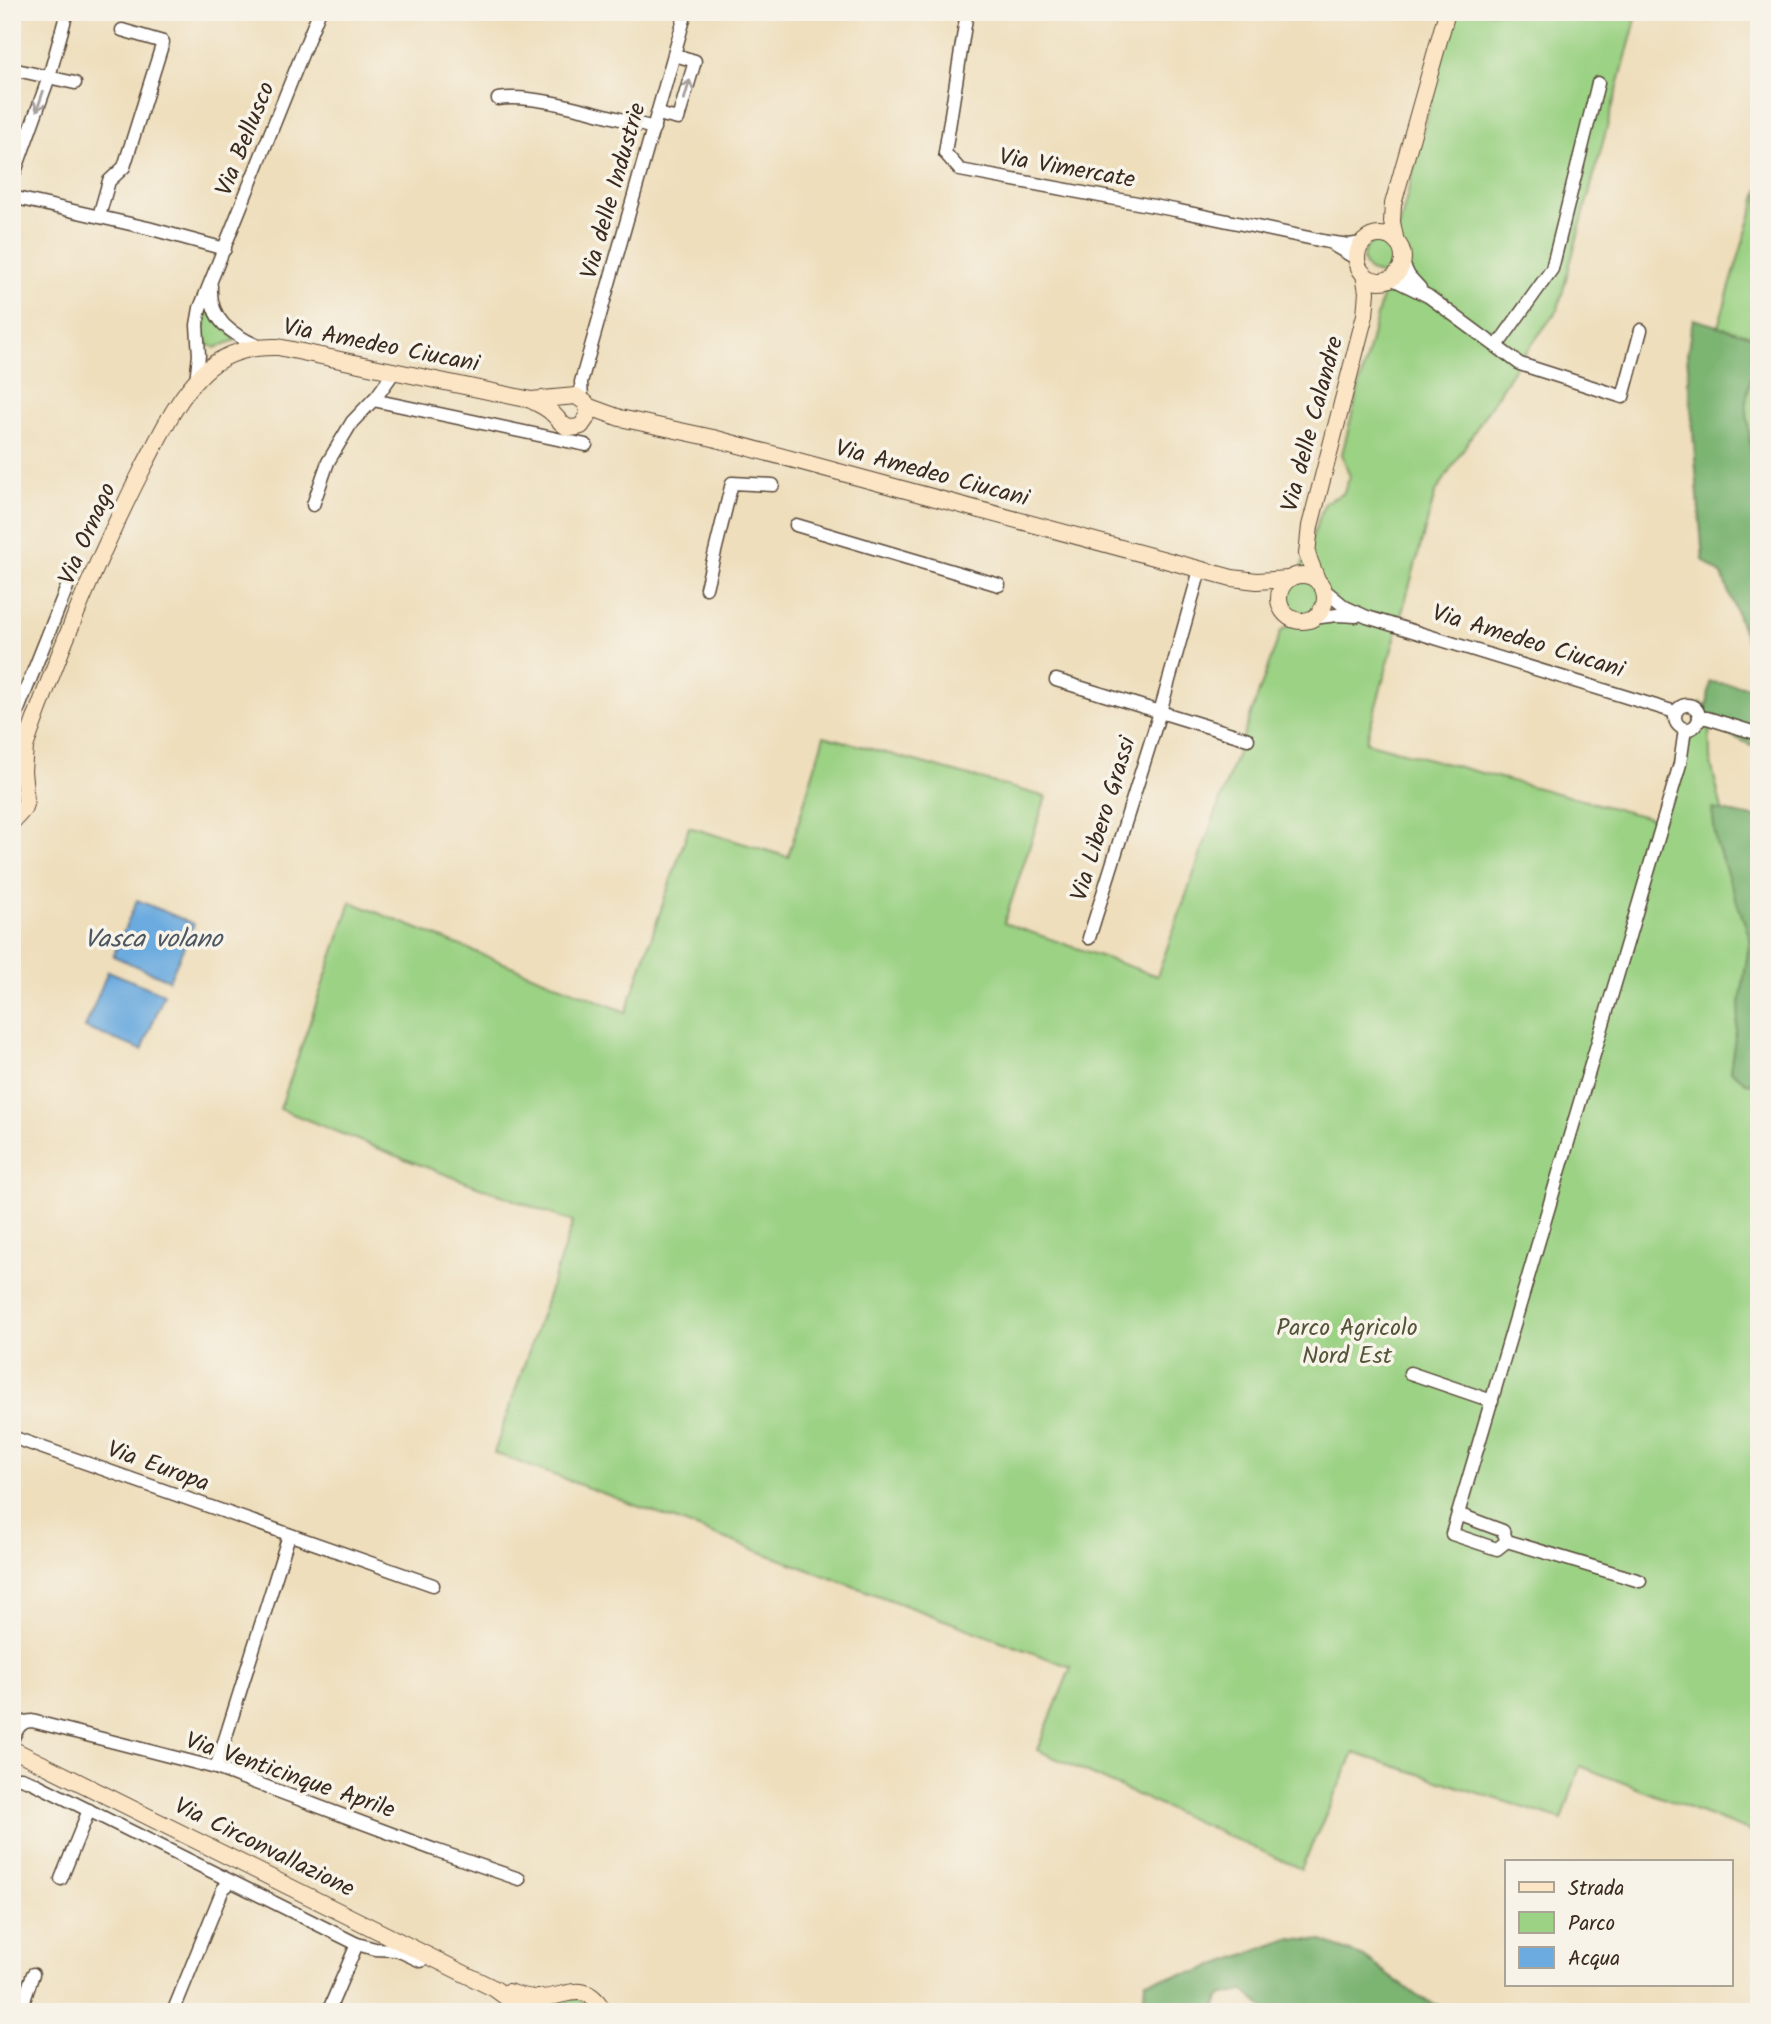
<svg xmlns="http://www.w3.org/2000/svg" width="1771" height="2024" font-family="Kalam,sans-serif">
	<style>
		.green { fill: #9bd284; stroke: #6b7e51; stroke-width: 2 }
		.forest { fill: #7cb472; stroke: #5c6f48; stroke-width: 2 }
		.water { fill: #6cabdf; stroke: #546a7e; stroke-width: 2 }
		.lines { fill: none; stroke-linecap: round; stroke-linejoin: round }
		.minor-casing { stroke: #564536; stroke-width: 15 }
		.secondary-casing { stroke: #564536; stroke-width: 18 }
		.minor { stroke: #fff; stroke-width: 12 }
		.secondary { stroke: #fce5c4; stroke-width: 16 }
		.oneway { stroke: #a79f9a }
		.labels { text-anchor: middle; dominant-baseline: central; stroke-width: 7; stroke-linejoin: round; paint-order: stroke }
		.street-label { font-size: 24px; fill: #3b2a1e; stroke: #f7f3e8 }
		.park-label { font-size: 24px; fill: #535438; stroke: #f7f3e8 }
		.water-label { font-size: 26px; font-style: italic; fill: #4c5762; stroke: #f7f3e8 }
	</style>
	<rect width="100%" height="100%" fill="#f7f3e8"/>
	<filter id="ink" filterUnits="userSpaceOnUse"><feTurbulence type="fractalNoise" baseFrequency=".0143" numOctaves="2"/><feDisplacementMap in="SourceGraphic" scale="14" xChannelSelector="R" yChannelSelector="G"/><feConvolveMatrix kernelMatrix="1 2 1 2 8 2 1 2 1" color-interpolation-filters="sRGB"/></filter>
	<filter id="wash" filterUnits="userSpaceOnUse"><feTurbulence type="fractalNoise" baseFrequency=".00686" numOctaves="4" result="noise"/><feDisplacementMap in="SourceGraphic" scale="28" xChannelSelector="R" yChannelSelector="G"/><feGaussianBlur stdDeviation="1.57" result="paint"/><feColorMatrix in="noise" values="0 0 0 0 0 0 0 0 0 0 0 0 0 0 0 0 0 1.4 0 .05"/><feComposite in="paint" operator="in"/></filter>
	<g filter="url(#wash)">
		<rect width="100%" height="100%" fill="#eedebc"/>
		<!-- green -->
		<g class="green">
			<path d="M1453,12H1638L1558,309L1515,367L1435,494L1366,742L1661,821L1701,703L1709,708L1710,759L1730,843L1759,902V1835L1580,1766L1562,1820L1354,1753L1301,1869L1037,1750L1071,1667L494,1453L573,1222L402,1158L280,1109L351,902L626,1012L689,827L788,857L824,736L1046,797L1004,923L1157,976L1281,631L1296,621L1299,615C1288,610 1283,603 1287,590L1296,582L1325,502L1343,494L1350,477L1342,454L1388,273C1347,280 1362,223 1394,248Z"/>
			<path d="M1759,189V568L1714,340Z"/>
			<path d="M204,309H207L236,340L215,348L208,344L201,333Z"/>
			<path d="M575,1998L585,2002L595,2012H549L559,2002Z"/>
		</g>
		<!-- forest -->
		<g class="forest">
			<path d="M1693,319L1759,338V365L1752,372L1746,401L1759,526V672L1722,575L1703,560L1687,354Z"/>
			<path d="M1710,682L1759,688V749L1705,723Z"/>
			<path d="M1712,809L1759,818V1086L1746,1082L1730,1070L1750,938L1716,843Z"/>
			<path d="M1289,1939L1322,1941L1364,1957L1420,1998L1455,2012H1269L1244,1991L1220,1996L1214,2012H1155L1144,1998L1145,1981L1196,1972Z"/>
		</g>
		<!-- water -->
		<g class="water">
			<path d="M137,900L194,924L169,980L113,956Z"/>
			<path d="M108,971L164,994L142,1050L85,1028Z"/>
		</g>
	</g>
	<g filter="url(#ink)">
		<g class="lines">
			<defs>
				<g id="minor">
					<path d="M967,12L945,153L960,170L1175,210L1328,242L1349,245L1362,243"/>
					<path d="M12,69L75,83"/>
					<path d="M498,99C538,93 613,118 654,128"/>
					<path d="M658,114L678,119L695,61L675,55"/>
					<path d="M12,180L49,77L67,12"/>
					<path d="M12,197L148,228L225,249"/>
					<path d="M99,216L109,181L124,167L163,42L122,30"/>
					<path d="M1335,246L1357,259"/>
					<path d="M1402,262L1409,276L1420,288"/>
					<path d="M1391,278L1428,296L1520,364L1623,397L1641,330"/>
					<path d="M211,286C209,320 231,334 258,346"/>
					<path d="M1497,346L1552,269L1598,83"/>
					<path d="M196,381L199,355L197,325L200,308L319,12"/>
					<path d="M582,399L581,382L686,12"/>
					<path d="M373,400L586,445"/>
					<path d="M313,505L328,462L352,422L377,396L394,372"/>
					<path d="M796,525L999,585"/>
					<path d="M706,588L732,483L773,485"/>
					<path d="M1322,588L1345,607L1367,617L1675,712"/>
					<path d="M1313,618L1337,615L1356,616"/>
					<path d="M1056,680L1248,739"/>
					<circle cx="1687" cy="717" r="12"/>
					<path d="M1699,718H1707L1759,734"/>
					<path d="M12,725L67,587"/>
					<path d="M1089,938L1160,712L1200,570"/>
					<path d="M1410,1373L1492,1401"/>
					<path d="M12,1437L433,1585"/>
					<path d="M1458,1514L1503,1531L1507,1541L1640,1581"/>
					<path d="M1507,1541L1497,1549L1452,1534L1680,764L1685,729"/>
					<path d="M12,1740C17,1729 20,1721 32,1721L216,1768L435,1850L519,1879"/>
					<path d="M216,1768L289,1535"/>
					<path d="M12,1778H21L32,1782L357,1944L375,1949L397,1950L421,1961"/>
					<path d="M61,1879L89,1810"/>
					<path d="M20,2012L33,1974"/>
					<path d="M173,2012L223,1889L231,1882"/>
					<path d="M328,2012L357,1944"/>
				</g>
				<g id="secondary">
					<circle cx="1380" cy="258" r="23"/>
					<path d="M1396,242L1392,222L1393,204L1447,12"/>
					<path d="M587,406L620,418L713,438L1232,578L1257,581L1288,579"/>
					<circle cx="1302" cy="598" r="23"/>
					<path d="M1318,582L1307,554L1310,526L1365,315L1367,292L1364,274"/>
					<path d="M12,822L23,810L26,801L23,771L25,747C59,651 98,556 144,466C161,434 177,398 204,372C224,353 251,346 278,347L531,400L576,396L586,403L588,416L581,426C564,432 562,422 552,413C546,407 538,404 531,400"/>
					<path d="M12,1749L495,1989L526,2012"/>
					<path d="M508,1992C519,1995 529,1999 541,1998C567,1997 586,1978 604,2012"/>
				</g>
			</defs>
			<!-- minor casing -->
			<use href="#minor" class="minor-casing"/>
			<!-- secondary casing -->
			<use href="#secondary" class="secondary-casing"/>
			<!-- minor -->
			<use href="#minor" class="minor"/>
			<!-- secondary -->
			<use href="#secondary" class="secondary"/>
		</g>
		<!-- one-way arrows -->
		<defs><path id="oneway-shaft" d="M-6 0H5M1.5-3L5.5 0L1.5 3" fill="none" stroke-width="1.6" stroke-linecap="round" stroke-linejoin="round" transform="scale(1.75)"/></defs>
		<g class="oneway">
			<use href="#oneway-shaft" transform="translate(687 90) rotate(-74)"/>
			<use href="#oneway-shaft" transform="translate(40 101) rotate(109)"/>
		</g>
	</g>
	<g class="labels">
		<!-- street labels -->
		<g class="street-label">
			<text transform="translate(246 139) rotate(-68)">Via Bellusco</text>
			<text transform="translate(1067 169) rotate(10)">Via Vimercate</text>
			<text transform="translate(614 191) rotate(-74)">Via delle Industrie</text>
			<text transform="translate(381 346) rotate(11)">Via Amedeo Ciucani</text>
			<text transform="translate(1313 424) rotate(-75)">Via delle Calandre</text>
			<text transform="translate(932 474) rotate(15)">Via Amedeo Ciucani</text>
			<text transform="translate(88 534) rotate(-66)">Via Ornago</text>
			<text transform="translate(1528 642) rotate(17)">Via Amedeo Ciucani</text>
			<text transform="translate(1104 819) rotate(-73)">Via Libero Grassi</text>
			<text transform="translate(158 1467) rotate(20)">Via Europa</text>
			<text transform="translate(290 1776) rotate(19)">Via Venticinque Aprile</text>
			<text transform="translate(264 1848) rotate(26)">Via Circonvallazione</text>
		</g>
		<!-- park labels -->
		<g class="park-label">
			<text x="1347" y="1328">Parco Agricolo<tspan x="1347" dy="28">Nord Est</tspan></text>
		</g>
		<!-- water labels -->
		<g class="water-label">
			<text x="153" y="940">Vasca volano</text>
		</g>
	</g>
	<!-- margin -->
	<rect width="1771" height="2024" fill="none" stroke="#f7f3e8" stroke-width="42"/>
	<!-- legend -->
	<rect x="1505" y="1860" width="228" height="126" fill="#f7f3e8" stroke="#aca397" stroke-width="2"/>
	<rect x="1519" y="1882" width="35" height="10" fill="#fce5c4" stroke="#aca397" stroke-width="2"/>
	<text x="1568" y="1895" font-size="21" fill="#3b2a1e">Strada</text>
	<rect x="1519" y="1912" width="35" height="21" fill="#9bd284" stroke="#aca397" stroke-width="2"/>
	<text x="1568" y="1930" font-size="21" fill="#3b2a1e">Parco</text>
	<rect x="1519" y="1947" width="35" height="21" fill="#6cabdf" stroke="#aca397" stroke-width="2"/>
	<text x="1568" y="1965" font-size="21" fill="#3b2a1e">Acqua</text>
</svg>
